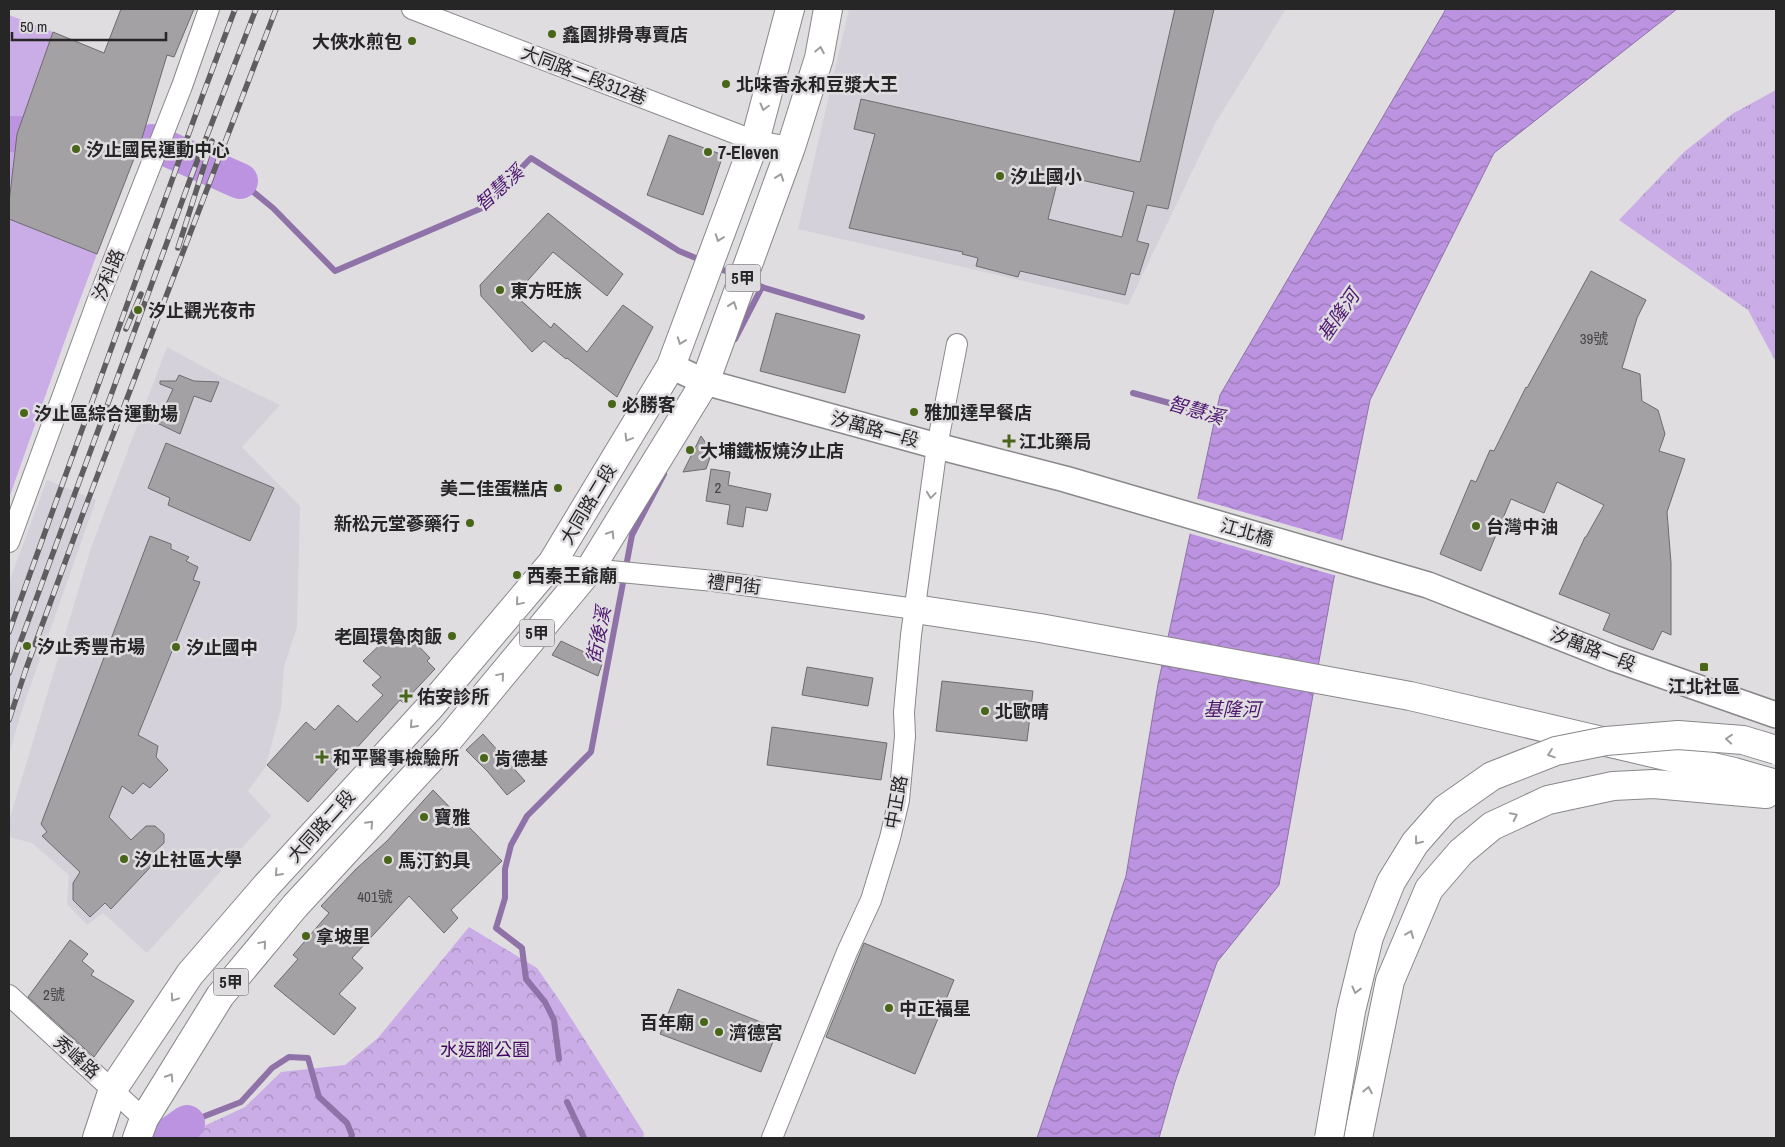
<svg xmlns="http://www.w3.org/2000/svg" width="1785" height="1147" font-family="'Archivo Narrow','Noto Sans TC',sans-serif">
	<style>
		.built { fill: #d5d1da }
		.grass { fill: url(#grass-tufts) }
		.park { fill: url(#park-crowns) }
		.garden { fill: #caade6 }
		.water { fill: url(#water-waves); stroke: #8f72a8 }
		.pier { fill: #dfdde0 }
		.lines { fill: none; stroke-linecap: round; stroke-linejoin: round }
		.stream { stroke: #8f72a8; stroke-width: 6 }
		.river { stroke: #bc93e0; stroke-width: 36 }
		.building { fill: #a3a1a4; stroke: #6c6b6d; fill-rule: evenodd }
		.minor-casing { stroke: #88878a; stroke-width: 22 }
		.tertiary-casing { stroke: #88878a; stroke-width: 28 }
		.primary-casing { stroke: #88878a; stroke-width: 30 }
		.motorway-casing { stroke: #88878a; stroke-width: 30 }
		.minor { stroke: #fff; stroke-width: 20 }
		.tertiary { stroke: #fff; stroke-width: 25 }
		.primary { stroke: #fff; stroke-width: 28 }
		.motorway { stroke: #fff; stroke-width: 28 }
		.rail-casing { stroke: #5f5d5f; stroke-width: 5.5 }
		.rail { stroke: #dfdde0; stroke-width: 4; stroke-dasharray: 11; stroke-linecap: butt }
		.motorway-bridge-casing { stroke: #88878a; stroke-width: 30; stroke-linecap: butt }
		.motorway-bridge { stroke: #fff; stroke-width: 28 }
		.oneway { stroke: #9e9d9e }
		.poi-dot { fill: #486518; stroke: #dfdde0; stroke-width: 2 }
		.labels { text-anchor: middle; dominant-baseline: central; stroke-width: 5; stroke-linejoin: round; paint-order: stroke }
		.number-label { font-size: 15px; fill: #464546 }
		.shield { fill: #dfdde0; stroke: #5e5d5e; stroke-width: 1 }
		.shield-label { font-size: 16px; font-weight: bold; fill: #272627 }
		.poi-label { font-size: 18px; font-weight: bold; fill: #272627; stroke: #dfdde0; text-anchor: start }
		.street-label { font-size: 18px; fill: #272627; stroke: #dfdde0 }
		.park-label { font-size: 18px; fill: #430664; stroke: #dfdde0 }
		.water-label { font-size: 19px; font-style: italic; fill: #4d1670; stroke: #dfdde0 }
	</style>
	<defs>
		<pattern id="grass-tufts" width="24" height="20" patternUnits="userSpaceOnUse" patternTransform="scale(1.25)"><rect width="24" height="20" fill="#caade6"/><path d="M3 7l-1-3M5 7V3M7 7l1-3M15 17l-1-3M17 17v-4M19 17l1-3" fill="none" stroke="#a48dba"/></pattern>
		<pattern id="park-crowns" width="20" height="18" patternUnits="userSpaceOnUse" patternTransform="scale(1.25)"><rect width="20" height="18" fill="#caade6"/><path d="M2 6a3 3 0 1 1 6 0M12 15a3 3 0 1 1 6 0" fill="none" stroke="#a48dba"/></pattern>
		<pattern id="water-waves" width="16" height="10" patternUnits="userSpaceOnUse" patternTransform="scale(1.25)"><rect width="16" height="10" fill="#bc93e0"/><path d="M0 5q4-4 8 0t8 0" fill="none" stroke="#9978b6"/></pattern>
	</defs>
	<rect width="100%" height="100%" fill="#dfdde0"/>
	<!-- built -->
	<g class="built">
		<path d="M849,9H1286L1216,122L1128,305L798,229Z"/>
		<path d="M167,347L222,377L280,405L242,447L300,506L297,627L284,667L281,709L266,766L248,791L271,816L147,953L103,913L87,925L67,904L69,875L32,843L9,837V821L91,548Z"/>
		<path d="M47,480L96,500L22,710L9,754V582Z"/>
	</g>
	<!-- grass -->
	<path class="grass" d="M1776,90V362L1748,310L1619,220L1684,152L1732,114Z"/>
	<!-- park -->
	<path class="park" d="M469,927L537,968L562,1004L644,1133L643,1138H195L189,1133L245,1107L281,1072L345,1065L378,1038Z"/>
	<!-- garden -->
	<g class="garden">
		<path d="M9,15L53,32L17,134L9,203Z"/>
		<path d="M9,219L97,254L69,329L9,498Z"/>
	</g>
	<!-- water -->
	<path class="water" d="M1446,9H1677L1494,153L1370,400L1333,583L1279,885L1217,962L1175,1082L1159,1138H1037L1126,876L1158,684L1220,395Z"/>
	<!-- pier -->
	<path class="pier" d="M1195,498L1344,541L1337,576L1188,533Z"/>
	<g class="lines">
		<!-- stream -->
		<g class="stream">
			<path d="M240,181L273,208L335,271L482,208L531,158L679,251L703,261"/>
			<path d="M714,266L737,276"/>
			<path d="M749,281L762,287L862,317"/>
			<path d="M735,339L762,287"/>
			<path d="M1133,393L1224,418"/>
			<path d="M559,1059L554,1020L545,1002L526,979L522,948L496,928L505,898V869L511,845L527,816L591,752L632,535L664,474"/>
			<path d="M567,1102L584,1138"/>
			<path d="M187,1123L241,1102L272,1068L289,1057L308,1058L319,1097L347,1123L352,1135L351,1138"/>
		</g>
		<!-- river -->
		<g class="river">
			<path d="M9,134L67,135"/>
			<path d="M152,142L240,181"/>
			<path d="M166,1138L187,1123"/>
		</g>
	</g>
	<!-- building -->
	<g class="building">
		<path d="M121,9H194L174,57L167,55L142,138L97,254L9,219V203L17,134L53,32L104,53Z"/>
		<path d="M1175,9H1214L1168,209L1147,205L1137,241L1149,244L1139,275L1131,273L1125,295L1020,271L1018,277L976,266L978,258L962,254L963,252L849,228L875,134L854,129L861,99L1140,162ZM1059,175L1134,192L1122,237L1048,219Z"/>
		<path d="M669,135L723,155L703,215L647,195Z"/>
		<path d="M548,213L623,274L607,296L553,252L515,295L551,328L554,323L587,352L623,305L653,327L617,397L567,358L566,359L544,341L532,352L481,296L480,285Z"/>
		<path d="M1591,271L1646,300L1637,318L1622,368L1640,374L1642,401L1658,410L1665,434L1659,451L1685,459L1667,512L1671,563V635L1662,631L1653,650L1603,630L1610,614L1559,594L1585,537H1586L1604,505L1557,482L1544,513L1511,499L1481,571L1440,554L1471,480L1476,482L1490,450L1494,451L1526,387L1527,388Z"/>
		<path d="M776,313L860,335L845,393L760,371Z"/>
		<path d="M179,375L194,381L219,382L211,402L194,396L180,434L157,423L173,389L160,384V381H176Z"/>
		<path d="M701,436L712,452L706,469L683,472Z"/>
		<path d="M166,443L274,488L250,541L168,505L170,498L148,488Z"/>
		<path d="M711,469L730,472L728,485L771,494L767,511L746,507L743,527L727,524L730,505L706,501Z"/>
		<path d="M150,536L171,544V549L189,557L186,561L198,567L193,580L200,582L138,735L158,746L156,757L168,770L150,788L143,783L133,794L122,786L109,817L131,840L146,826H155L164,834V843L153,853L159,858L111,909L105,903L90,917L73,900V883L80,872L42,836L47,832L41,824Z"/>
		<path d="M389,636L399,646L410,637L430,658L427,661L435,669L403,703L400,700L308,802L267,765L306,722L315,730L338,705L357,722L383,695L372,685L381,677L363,661Z"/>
		<path d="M561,641L603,661L598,676L552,655Z"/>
		<path d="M807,667L873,678L868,706L802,695Z"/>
		<path d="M942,681L1033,691L1027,741L936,731Z"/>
		<path d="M772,727L887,743L881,780L767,765Z"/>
		<path d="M483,734L525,781L507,795L488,772L466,750Z"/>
		<path d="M433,790L502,861L451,910L458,918L444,933L409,896L352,958L363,968L339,994L356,1008L334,1035L274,986L298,959L293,955L329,913L321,906L356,869L387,841Z"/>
		<path d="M70,940L88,954L82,961L94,971L91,975L134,1001L94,1057L28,997Z"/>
		<path d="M864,943L954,980L915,1074L826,1037Z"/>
		<path d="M678,989L778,1029L761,1072L660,1034Z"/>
	</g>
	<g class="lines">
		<defs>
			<g id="minor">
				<path d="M412,9L755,141L791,147"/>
				<path d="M9,542L97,302L182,86L209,9"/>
				<path d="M552,563L590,569L714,581L915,609"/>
				<path d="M9,995L144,1119"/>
				<path d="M772,1138L847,952L871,900L890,838L899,800L905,736L904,712L911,635L937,446L957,344"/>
			</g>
			<path id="tertiary" d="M671,366L705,382L937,446L1065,479L1428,585L1613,658L1776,715"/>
			<g id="primary">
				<path d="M97,1138L113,1089L190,974L266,886L431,706L552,563L671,366L755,141L790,9"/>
				<path d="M137,1138L144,1119L220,996L295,906L449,739L590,569L705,382L791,147L819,58L828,9"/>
			</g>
			<g id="motorway">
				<path d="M915,609L1040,628L1410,696L1734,772L1776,784"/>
				<path d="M1358,1138L1390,981L1429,889L1461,852L1492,826L1548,800L1613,786L1654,784L1766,794"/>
			</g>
		</defs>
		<!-- minor casing -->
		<use href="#minor" class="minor-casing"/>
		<!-- tertiary casing -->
		<use href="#tertiary" class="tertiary-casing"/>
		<!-- primary casing -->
		<use href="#primary" class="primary-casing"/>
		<!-- motorway casing -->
		<use href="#motorway" class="motorway-casing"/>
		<!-- minor -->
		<use href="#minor" class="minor"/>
		<!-- tertiary -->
		<use href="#tertiary" class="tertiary"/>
		<!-- primary -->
		<use href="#primary" class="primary"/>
		<!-- motorway -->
		<use href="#motorway" class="motorway"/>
		<defs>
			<g id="rail">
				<path d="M178,248L212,141"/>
				<path d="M126,329L141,294"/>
				<path d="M9,632L202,97L235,9"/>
				<path d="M9,673L191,177L256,9"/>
				<path d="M9,720L26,669L82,516L276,9"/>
			</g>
		</defs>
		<!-- rail casing -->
		<use href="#rail" class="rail-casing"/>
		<!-- rail -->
		<use href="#rail" class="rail"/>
		<defs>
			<path id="motorway-bridge" d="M1329,1138L1351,1011L1369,937L1391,882L1415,843L1445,809L1492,776L1556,751L1606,741L1678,735L1743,740L1776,750"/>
		</defs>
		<!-- motorway-bridge casing -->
		<use href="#motorway-bridge" class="motorway-bridge-casing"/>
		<!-- motorway-bridge -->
		<use href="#motorway-bridge" class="motorway-bridge"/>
	</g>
	<!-- one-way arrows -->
	<defs><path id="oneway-chevron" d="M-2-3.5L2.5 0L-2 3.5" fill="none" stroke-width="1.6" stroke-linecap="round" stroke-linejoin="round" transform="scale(1.25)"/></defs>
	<g class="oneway">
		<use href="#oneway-chevron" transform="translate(820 50) rotate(-79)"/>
		<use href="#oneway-chevron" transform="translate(764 107) rotate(105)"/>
		<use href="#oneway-chevron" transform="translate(780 177) rotate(-70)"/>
		<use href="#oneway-chevron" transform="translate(719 238) rotate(110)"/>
		<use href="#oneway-chevron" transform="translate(733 305) rotate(-70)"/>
		<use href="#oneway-chevron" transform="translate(681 341) rotate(110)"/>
		<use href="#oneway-chevron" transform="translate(628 438) rotate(121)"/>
		<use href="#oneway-chevron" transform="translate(931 495) rotate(98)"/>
		<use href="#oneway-chevron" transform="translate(611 534) rotate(-58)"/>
		<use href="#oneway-chevron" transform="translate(519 602) rotate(130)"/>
		<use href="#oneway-chevron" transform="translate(501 676) rotate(-50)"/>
		<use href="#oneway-chevron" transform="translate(413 725) rotate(132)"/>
		<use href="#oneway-chevron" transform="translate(1729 739) rotate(-175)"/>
		<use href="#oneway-chevron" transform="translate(1551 754) rotate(161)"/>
		<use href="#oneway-chevron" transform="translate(1514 816) rotate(-26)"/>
		<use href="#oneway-chevron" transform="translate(370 824) rotate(-47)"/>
		<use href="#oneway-chevron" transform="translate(1418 841) rotate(128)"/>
		<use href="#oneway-chevron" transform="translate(278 873) rotate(132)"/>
		<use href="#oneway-chevron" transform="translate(1410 934) rotate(-67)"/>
		<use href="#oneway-chevron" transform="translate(263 944) rotate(-50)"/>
		<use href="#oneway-chevron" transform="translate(1356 990) rotate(104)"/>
		<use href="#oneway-chevron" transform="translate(174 998) rotate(124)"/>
		<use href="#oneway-chevron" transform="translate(170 1077) rotate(-58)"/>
		<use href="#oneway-chevron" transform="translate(1368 1090) rotate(-79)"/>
	</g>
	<!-- markers -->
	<g class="poi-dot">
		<circle cx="552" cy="34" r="5"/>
		<circle cx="412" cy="41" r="5"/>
		<circle cx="726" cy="84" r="5"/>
		<circle cx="76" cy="149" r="5"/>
		<circle cx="708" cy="152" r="5"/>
		<circle cx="1000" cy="176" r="5"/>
		<circle cx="500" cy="290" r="5"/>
		<circle cx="138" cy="310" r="5"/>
		<circle cx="612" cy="404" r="5"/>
		<circle cx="914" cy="412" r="5"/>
		<circle cx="24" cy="413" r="5"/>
		<path d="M1006.5 433.5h5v5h5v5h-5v5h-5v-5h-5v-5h5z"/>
		<circle cx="690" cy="450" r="5"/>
		<circle cx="558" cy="488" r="5"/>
		<circle cx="470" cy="523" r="5"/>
		<circle cx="1476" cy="526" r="5"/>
		<circle cx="517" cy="575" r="5"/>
		<circle cx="452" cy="636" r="5"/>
		<circle cx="27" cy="646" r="5"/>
		<circle cx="176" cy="647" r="5"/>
		<rect x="1699" y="662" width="10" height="10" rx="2.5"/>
		<path d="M403.5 688.5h5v5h5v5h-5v5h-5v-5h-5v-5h5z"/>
		<circle cx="985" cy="711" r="5"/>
		<path d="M319.5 749.5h5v5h5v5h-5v5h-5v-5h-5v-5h5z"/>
		<circle cx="484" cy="758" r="5"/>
		<circle cx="424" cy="817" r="5"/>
		<circle cx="124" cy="859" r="5"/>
		<circle cx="388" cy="860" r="5"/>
		<circle cx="306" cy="936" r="5"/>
		<circle cx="889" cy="1008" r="5"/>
		<circle cx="704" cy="1022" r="5"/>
		<circle cx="719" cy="1032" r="5"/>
	</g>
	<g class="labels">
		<!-- number labels -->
		<g class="number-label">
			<text x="1594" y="338">39號</text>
			<text x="718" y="487">2</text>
			<text x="375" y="896">401號</text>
			<text x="54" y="994">2號</text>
		</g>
		<!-- shield labels -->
		<g class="shield">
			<rect x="725.5" y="264.5" width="35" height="27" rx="4"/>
			<rect x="519.5" y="619.5" width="35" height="27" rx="4"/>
			<rect x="213.5" y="968.5" width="35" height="27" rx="4"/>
		</g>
		<g class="shield-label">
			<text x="743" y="278">5甲</text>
			<text x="537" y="633">5甲</text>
			<text x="231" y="982">5甲</text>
		</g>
		<!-- poi labels -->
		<g class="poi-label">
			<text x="562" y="34">鑫園排骨專賣店</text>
			<text x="402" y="41" text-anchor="end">大俠水煎包</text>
			<text x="736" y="84">北味香永和豆漿大王</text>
			<text x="86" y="149">汐止國民運動中心</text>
			<text x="718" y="152">7-Eleven</text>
			<text x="1010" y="176">汐止國小</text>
			<text x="510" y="290">東方旺族</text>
			<text x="148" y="310">汐止觀光夜市</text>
			<text x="622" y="404">必勝客</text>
			<text x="924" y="412">雅加達早餐店</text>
			<text x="34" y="413">汐止區綜合運動場</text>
			<text x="1019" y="441">江北藥局</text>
			<text x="700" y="450">大埔鐵板燒汐止店</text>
			<text x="548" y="488" text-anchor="end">美二佳蛋糕店</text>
			<text x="460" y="523" text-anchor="end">新松元堂蔘藥行</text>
			<text x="1486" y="526">台灣中油</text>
			<text x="527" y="575">西秦王爺廟</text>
			<text x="442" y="636" text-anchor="end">老圓環魯肉飯</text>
			<text x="37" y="646">汐止秀豐市場</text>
			<text x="186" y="647">汐止國中</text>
			<text x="1704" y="686" text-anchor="middle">江北社區</text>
			<text x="417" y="696">佑安診所</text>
			<text x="995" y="711">北歐晴</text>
			<text x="333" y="757">和平醫事檢驗所</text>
			<text x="494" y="758">肯德基</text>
			<text x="434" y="817">寶雅</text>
			<text x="134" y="859">汐止社區大學</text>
			<text x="398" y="860">馬汀釣具</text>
			<text x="316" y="936">拿坡里</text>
			<text x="899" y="1008">中正福星</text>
			<text x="694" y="1022" text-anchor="end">百年廟</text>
			<text x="729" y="1032">濟德宮</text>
		</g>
		<!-- street labels -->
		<g class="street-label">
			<text transform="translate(584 75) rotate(21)">大同路二段312巷</text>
			<text transform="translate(108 275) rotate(-68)">汐科路</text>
			<text transform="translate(875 429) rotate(15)">汐萬路一段</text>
			<text transform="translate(588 504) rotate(-59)">大同路二段</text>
			<text transform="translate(1247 532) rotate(16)">江北橋</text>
			<text transform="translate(734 584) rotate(7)">禮門街</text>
			<text transform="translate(1593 649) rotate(21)">汐萬路一段</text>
			<text transform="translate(896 802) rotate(-80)">中正路</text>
			<text transform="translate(321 826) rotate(-48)">大同路二段</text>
			<text transform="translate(77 1057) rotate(42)">秀峰路</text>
		</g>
		<!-- park labels -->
		<g class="park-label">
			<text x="485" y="1049">水返腳公園</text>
		</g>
		<!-- water labels -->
		<g class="water-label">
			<text transform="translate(499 188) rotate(-42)">智慧溪</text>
			<text transform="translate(1338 315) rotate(-55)">基隆河</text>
			<text transform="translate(1196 410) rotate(16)">智慧溪</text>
			<text transform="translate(598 635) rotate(-79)">街後溪</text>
			<text x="1232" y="709">基隆河</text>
		</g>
	</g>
	<!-- border -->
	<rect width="1785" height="1147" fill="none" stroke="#272627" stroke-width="20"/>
	<!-- scale -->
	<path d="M12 32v8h154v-8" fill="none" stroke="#272627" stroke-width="2.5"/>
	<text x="20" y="32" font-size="15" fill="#272627" stroke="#dfdde0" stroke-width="4" paint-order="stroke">50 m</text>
</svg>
